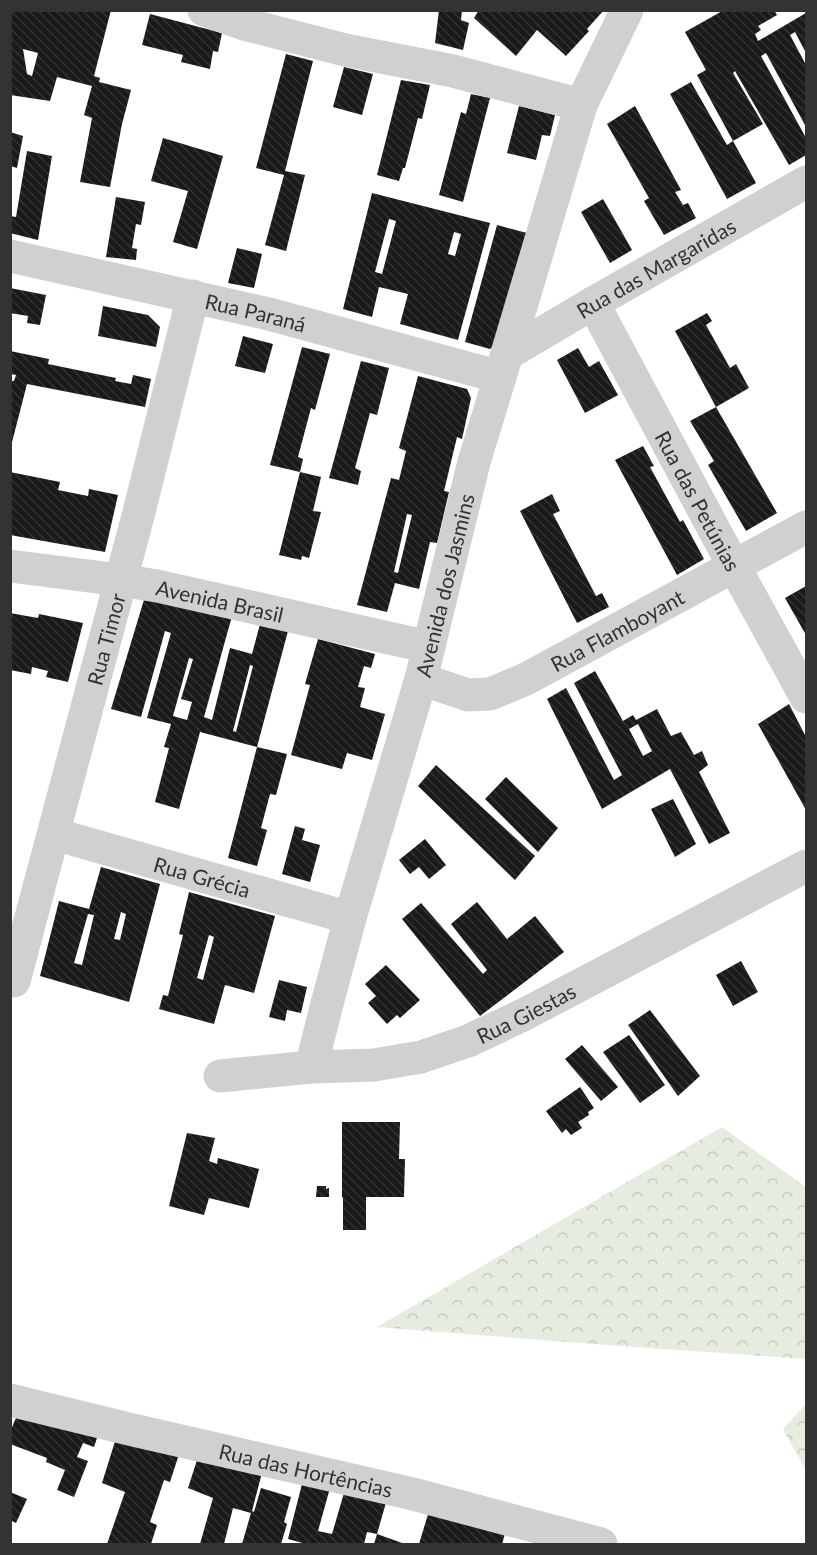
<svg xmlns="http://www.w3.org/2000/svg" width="817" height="1555" font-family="Lato,sans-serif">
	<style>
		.forest { fill: url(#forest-crowns) }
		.building { fill: url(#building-back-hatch); fill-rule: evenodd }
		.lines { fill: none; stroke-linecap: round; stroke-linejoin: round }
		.minor { stroke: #d0d0d0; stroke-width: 33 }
		.labels { text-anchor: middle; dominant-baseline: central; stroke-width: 6; stroke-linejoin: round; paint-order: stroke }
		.street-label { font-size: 21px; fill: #333; stroke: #fff }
	</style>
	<defs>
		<pattern id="forest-crowns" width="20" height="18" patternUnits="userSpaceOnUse" patternTransform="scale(1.5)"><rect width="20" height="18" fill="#e6ecdf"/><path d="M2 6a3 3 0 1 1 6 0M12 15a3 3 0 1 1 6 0" fill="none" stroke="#c6cbc0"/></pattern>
		<pattern id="building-back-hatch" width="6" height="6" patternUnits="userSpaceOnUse" patternTransform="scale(1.5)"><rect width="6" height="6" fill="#1a1a1a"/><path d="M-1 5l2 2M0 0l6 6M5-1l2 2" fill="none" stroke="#333"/></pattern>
	</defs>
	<rect width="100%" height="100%" fill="#fff"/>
	<!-- forest -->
	<g class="forest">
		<path d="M722,1127L806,1187V1359L620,1346L377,1327Z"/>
		<path d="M806,1404V1471L783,1429Z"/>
	</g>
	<!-- building -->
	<g class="building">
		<path d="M10,10H111L94,76L100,78L99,82L131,90L122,124L110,187L80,182L92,118L84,115L92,86L57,77L50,101L10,95ZM23,49L38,53L32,76L27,74Z"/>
		<path d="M439,10H462L461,20L469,23L463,50L435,43Z"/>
		<path d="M479,10H604L587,29L589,31L566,56L537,30L516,56L474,18Z"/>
		<path d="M724,10H774L777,15L758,26L761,30L755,34L758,41L806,13V53L795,32L790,35L806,65V127L766,53L761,56L806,138V155L789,165L735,71L733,73L763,124L733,141L697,75L706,70L685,32Z"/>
		<path d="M150,14L222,33L218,52L213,51L210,69L181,62L183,55L142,45Z"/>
		<path d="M286,54L313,61L285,171L305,175L286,251L265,245L284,175L256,168Z"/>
		<path d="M344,67L373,74L362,115L333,107Z"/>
		<path d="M401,80L430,85L422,119L418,118L405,168H403L399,181L377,175Z"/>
		<path d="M691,82L727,145L733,141L756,183L727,199L670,94Z"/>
		<path d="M471,94L490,98L463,202L439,195L461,112L466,114Z"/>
		<path d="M519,106L555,115L550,136L542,135L536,160L507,153Z"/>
		<path d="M635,106L681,190L675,192L683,205L688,203L696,218L664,235L644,201L649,198L607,124Z"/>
		<path d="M10,132L23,136L17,168L10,166Z"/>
		<path d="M163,138L223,156L197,249L173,242L188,191L151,181Z"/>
		<path d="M27,151L52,156L38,240L10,233V216L16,217Z"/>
		<path d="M372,193L490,223L458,340L400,324L408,294L379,287L372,317L343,309ZM389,219L396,221L382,274L375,272ZM454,232L461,234L455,256L448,254Z"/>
		<path d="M116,197L145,202L141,225L136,224L132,248L137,249L136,260L106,257Z"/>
		<path d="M603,199L632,250L610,263L581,212Z"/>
		<path d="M497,225L527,233L495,345L490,349L465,342Z"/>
		<path d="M237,248L262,254L254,288L228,283Z"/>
		<path d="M10,288L46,295L40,325L27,323L28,316L10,313Z"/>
		<path d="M103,306L148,315L160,327L156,347L98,336Z"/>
		<path d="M707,313L712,321L706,325L730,368L736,364L749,388L716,407L675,331Z"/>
		<path d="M243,336L273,344L265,373L235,366Z"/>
		<path d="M302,347L330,354L315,410L311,408L298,457L303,459L300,472L321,477L313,511L321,512L309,558L302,556L301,560L279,555L300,472L270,465Z"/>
		<path d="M578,348L589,367L599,361L618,395L585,413L557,360Z"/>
		<path d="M10,351L49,359L48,364L116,378L115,381L131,384L133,375L151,379L145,407L27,384L10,450V381H14L16,375L10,374Z"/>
		<path d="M361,361L389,368L377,415L370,413L355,468L361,471L358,485L329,478Z"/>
		<path d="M418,376L467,389L471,398L462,439L457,437L444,491L449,492L437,543L430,542L419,589L395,583L387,612L357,605L391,478L399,480L406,451L399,448ZM407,514L412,515L398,573L394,572Z"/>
		<path d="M716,407L777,513L746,531L708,465L714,461L690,421Z"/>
		<path d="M643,446L654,466L650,467L680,522L683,520L704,559L677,575L615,460Z"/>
		<path d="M10,472L60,482L58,490L88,496L89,489L118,495L105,552L10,535Z"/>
		<path d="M552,494L560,511L553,514L596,596L602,593L609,607L577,623L520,511Z"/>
		<path d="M806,586V635L785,598Z"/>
		<path d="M146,593L232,616L204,717L212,720L230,648L252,654L260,624L288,631L257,747L287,754L276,795L270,794L261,828L267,830L257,866L228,858L257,747L200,732L179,809L155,802L169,748L164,747L171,724L147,718L171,633L165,631L141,717L111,709ZM189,658L193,659L181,699L192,702L187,720L173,716ZM250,665L253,666L236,732L233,731Z"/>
		<path d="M10,613L38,618L39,614L83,623L68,682L46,677L48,671L32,667L31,674L10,670Z"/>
		<path d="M318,639L375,654L371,668L364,666L358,687L365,688L360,707L385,714L372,760L347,753L342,769L291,755L310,685L305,684Z"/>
		<path d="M595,671L623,721L633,715L636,720L657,709L671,736L681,732L694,755L702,751L708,765L699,772L730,833L709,844L670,769L602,809L547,699L566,688L614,780L622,775L574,683ZM638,724L652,751L643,756L629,729Z"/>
		<path d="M789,704L806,737V810L758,724Z"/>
		<path d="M436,765L535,856L515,880L418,786Z"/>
		<path d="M506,777L558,828L538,852L485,799Z"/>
		<path d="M673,799L696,844L675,857L651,809Z"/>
		<path d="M295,826L305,829L302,840L320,845L310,882L282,874Z"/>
		<path d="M425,839L446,865L429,879L419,867L410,874L399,860Z"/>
		<path d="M101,867L160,884L129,1002L40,976L59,901L89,909ZM121,912L126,914L120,940L114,939ZM88,914L94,915L82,965L74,963Z"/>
		<path d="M189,892L275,916L254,993L225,985L214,1024L159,1009L163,995L168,996L183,935L179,934ZM209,935L214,937L203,980L197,978Z"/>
		<path d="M477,902L507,939L535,916L564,952L480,1016L402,919L421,903L483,974L487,970L451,924Z"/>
		<path d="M741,961L758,992L733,1006L716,975Z"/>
		<path d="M386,965L420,1000L400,1018L397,1015L387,1024L368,1003L376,996L365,984Z"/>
		<path d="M279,980L307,987L301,1013L287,1010L285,1021L269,1017Z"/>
		<path d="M650,1010L700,1076L678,1096L628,1025Z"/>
		<path d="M629,1035L665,1085L640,1103L603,1052Z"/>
		<path d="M582,1045L618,1087L601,1101L565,1059Z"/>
		<path d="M580,1087L594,1108L588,1112L589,1115L578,1122L582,1128L571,1135L566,1129L562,1133L546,1111Z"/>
		<path d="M342,1122H400L399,1159H405L404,1197H366V1230H343V1197L342,1198Z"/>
		<path d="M187,1133L215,1138L209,1161L217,1164L218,1158L259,1169L249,1208L209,1198L204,1215L169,1206Z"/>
		<path d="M317,1186H326V1189L329,1188V1197H316Z"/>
		<path d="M21,1406L98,1435L94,1447L83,1443L77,1457L88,1461L74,1497L57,1490L65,1470L46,1462L47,1458L10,1444V1432Z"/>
		<path d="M117,1435L181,1448L170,1482L164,1480L150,1522L157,1525L151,1544H107L125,1492L102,1483Z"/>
		<path d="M199,1454L263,1469L252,1511L254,1512L261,1488L291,1497L284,1522L287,1524L281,1544H242L251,1513L233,1508L224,1544H200L213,1498L188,1488Z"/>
		<path d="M303,1480L330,1488L318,1531L332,1534L346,1486L387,1499L377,1534L367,1532L364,1544H306L288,1539Z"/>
		<path d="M10,1492L27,1499L16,1523L10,1520Z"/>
		<path d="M429,1511L505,1534L502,1544H419Z"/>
		<path d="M377,1534L405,1544H374Z"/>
	</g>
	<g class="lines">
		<!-- minor -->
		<g class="minor">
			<path d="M204,10L244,24L345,50L453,71L581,105"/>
			<path id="s1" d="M10,256L269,314L500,377"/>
			<path id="s2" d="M593,303L718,537L806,697"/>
			<path id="s3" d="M507,354L593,303L806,182"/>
			<path id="s4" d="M10,566L120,580L157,586L429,647"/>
			<path id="s5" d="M421,679L468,695L490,694L526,679L806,527"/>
			<path id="s6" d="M54,834L350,918"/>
			<path id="s7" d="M14,981L138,516L193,296"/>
			<path id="s8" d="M311,1067L327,1004L350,918L421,679L474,462L500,377L581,105L627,10"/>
			<path id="s9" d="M220,1076L311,1067L374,1065L421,1057L468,1041L523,1015L806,866"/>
			<path id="s10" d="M10,1400L133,1430L409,1493L601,1544"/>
		</g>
	</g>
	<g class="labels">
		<!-- street labels -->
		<g class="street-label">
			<text stroke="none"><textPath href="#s3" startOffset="172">Rua das Margaridas</textPath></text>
			<text stroke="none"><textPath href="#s1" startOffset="252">Rua Paraná</textPath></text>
			<text stroke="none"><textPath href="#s2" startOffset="224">Rua das Petúnias</textPath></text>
			<text stroke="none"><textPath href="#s8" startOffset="500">Avenida dos Jasmins</textPath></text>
			<text stroke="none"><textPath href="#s4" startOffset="213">Avenida Brasil</textPath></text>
			<text stroke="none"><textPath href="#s5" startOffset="214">Rua Flamboyant</textPath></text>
			<text stroke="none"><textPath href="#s7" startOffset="354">Rua Timor</textPath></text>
			<text stroke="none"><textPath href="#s6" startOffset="154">Rua Grécia</textPath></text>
			<text stroke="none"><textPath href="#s9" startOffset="316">Rua Giestas</textPath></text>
			<text stroke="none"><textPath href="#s10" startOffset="304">Rua das Hortências</textPath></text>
		</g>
	</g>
	<!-- border -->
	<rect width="817" height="1555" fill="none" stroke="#333333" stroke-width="24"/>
</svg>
